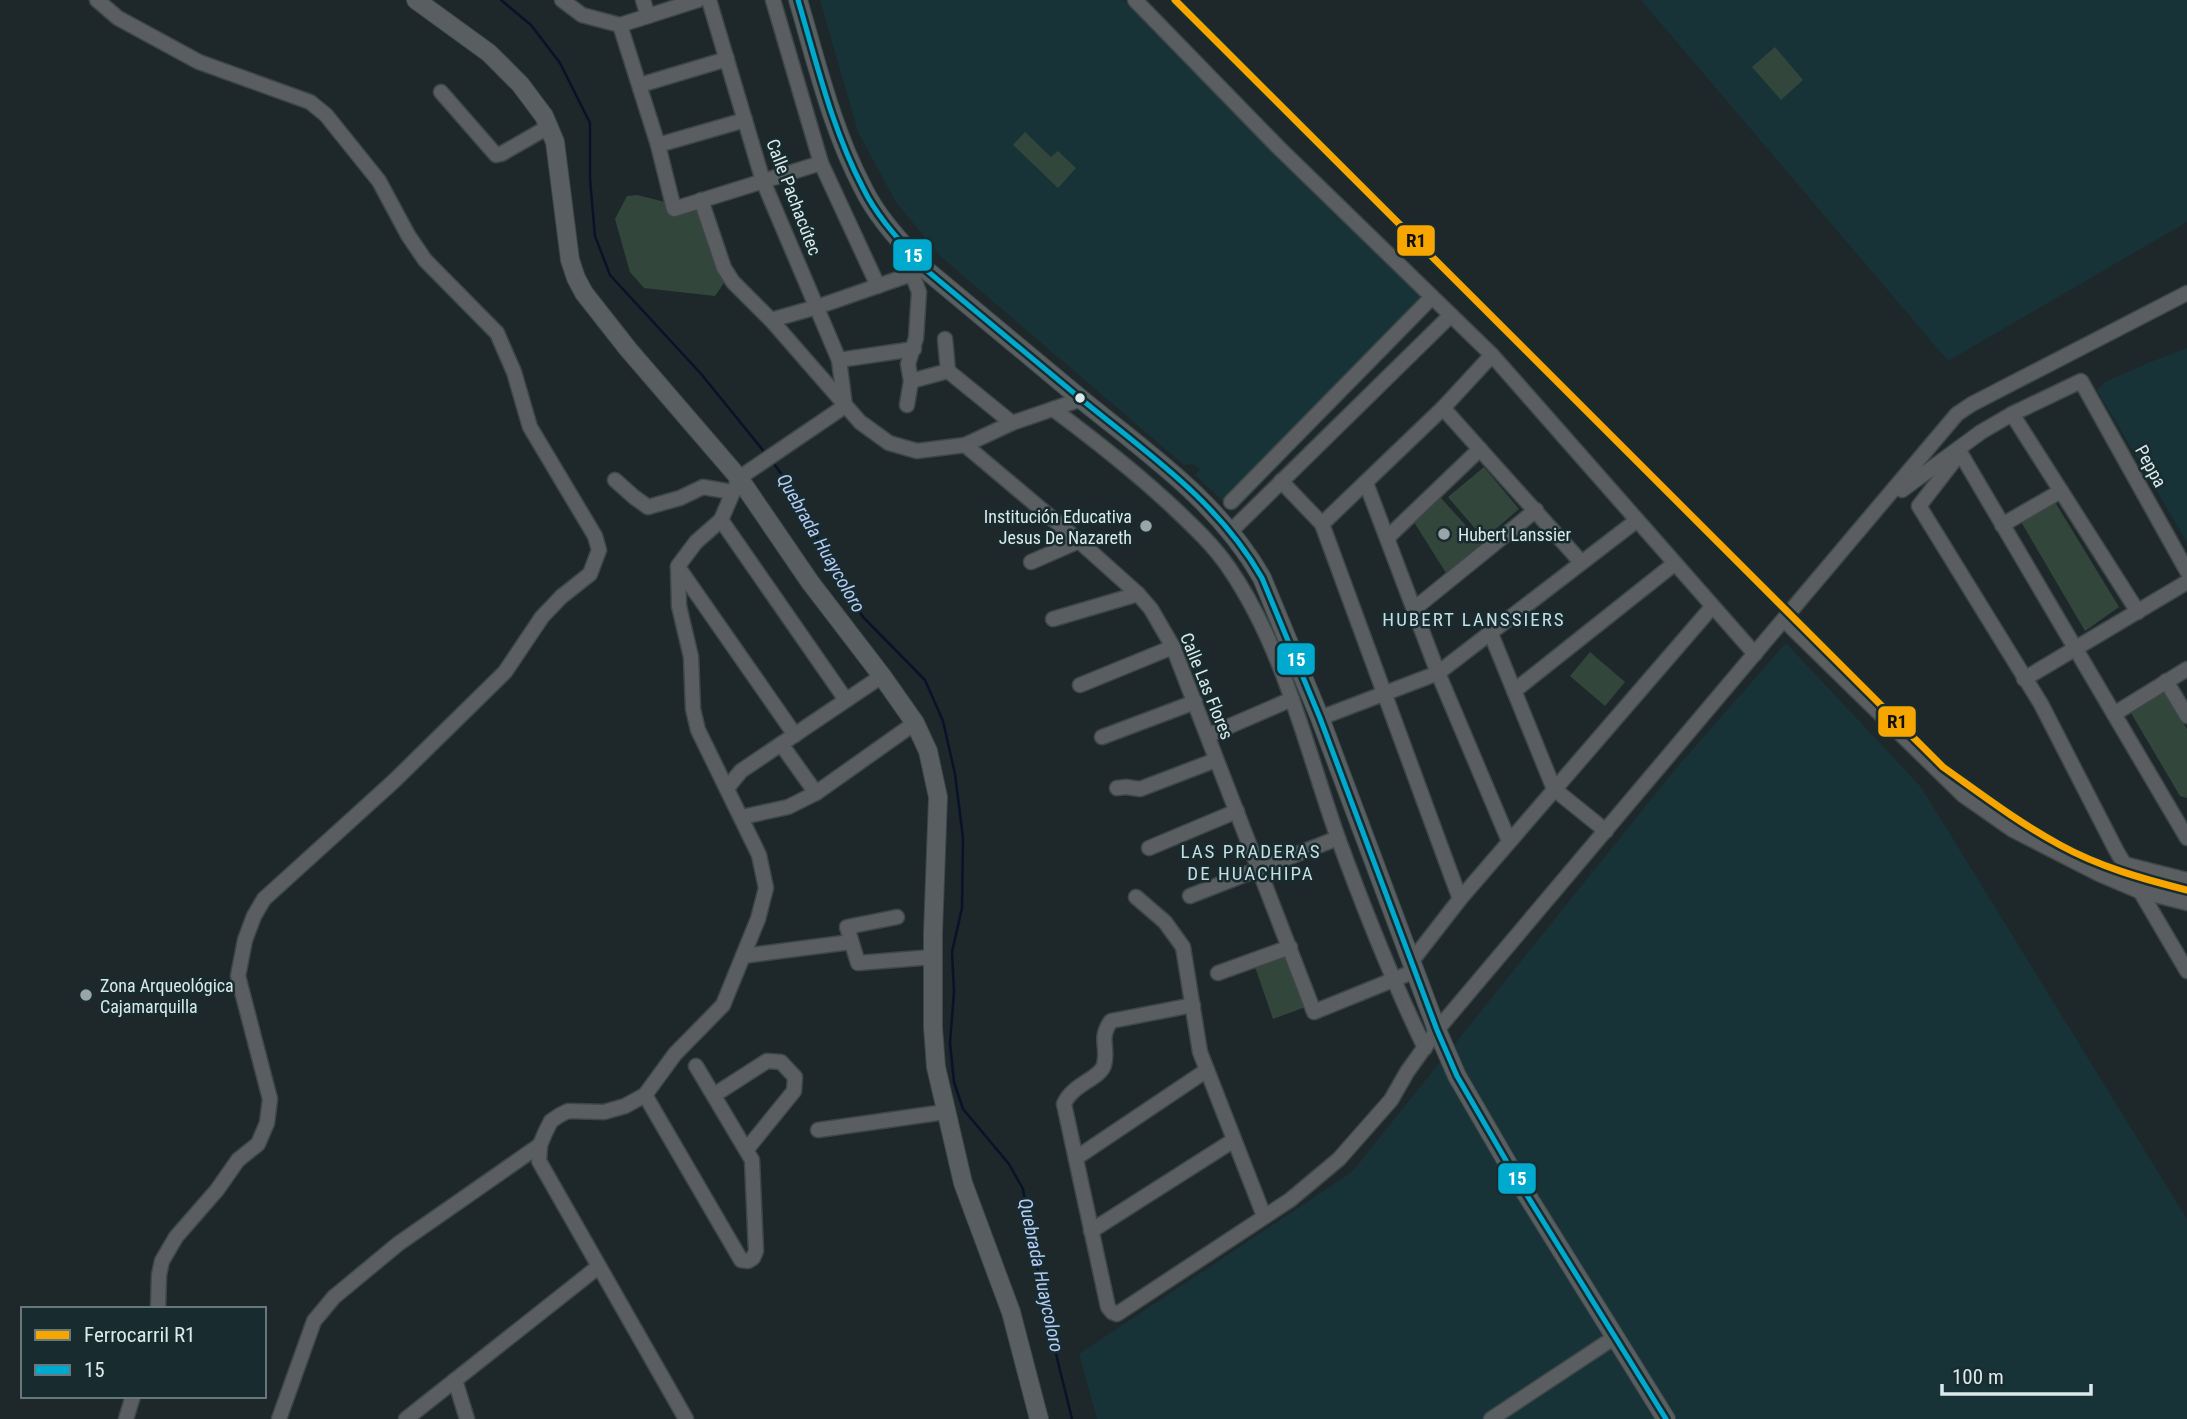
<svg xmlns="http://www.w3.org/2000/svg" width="2187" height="1419" font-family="'Roboto Condensed',sans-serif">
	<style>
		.built { fill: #173338 }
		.green { fill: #33463b }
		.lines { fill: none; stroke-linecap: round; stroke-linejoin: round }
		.stream { stroke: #081229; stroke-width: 2.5 }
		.minor-casing { stroke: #3d4648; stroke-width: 17 }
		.major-casing { stroke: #3d4648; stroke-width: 20 }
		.minor { stroke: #5a5e60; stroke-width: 14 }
		.major { stroke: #595f61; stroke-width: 18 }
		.bus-1-casing { stroke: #182c30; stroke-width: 10 }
		.bus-1 { stroke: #00a9ce; stroke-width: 5 }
		.rail-1-casing { stroke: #182c30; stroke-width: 12 }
		.rail-1 { stroke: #f7a600; stroke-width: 7 }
		.bus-dot { fill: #dce9eb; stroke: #182c30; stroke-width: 2.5 }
		.poi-dot { fill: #9aa5a7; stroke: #182c30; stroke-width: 2.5 }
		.labels { text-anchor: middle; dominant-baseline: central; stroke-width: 5; stroke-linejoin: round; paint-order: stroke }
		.street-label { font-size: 18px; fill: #dce9eb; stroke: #182c30 }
		.poi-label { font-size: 18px; fill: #dce9eb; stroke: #182c30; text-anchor: start }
		.water-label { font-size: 19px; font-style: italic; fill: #b5cbf7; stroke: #182c30 }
		.neighbourhood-label { font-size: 19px; letter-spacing: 2px; fill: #c5dee3; stroke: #182c30 }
		.line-badge { stroke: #182c30; stroke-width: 2.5 }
		.badge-label { font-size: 19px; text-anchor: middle; font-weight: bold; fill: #fff }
		.pale-badge-label { font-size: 19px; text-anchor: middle; font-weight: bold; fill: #111 }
	</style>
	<rect width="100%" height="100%" fill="#1e282a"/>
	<!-- built -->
	<g class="built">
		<path d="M820,0H1123L1422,297L1223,501L1195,475L1200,469L1192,464L1184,465L941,257L896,202L858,132Z"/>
		<path d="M1641,0H2187V222L1948,361Z"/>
		<path d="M2187,348V542L2097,390L2105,382L2148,363Z"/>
		<path d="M1786,643L1921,787L2187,1219V1419H1097L1079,1354L1352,1172L1672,773Z"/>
	</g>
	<!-- green -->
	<g class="green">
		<path d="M1775,47L1803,80L1781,100L1752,67Z"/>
		<path d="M1025,132L1051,157L1058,151L1076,168L1058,188L1013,145Z"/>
		<path d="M637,195L697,210L726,280L715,296L644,288L630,272L615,219L627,196Z"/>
		<path d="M1484,467L1519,509L1484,539L1448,497Z"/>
		<path d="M1440,497L1482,543L1446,573L1414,522Z"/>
		<path d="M2055,502L2119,607L2085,631L2020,520Z"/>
		<path d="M1590,652L1625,682L1605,706L1570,676Z"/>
		<path d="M2165,692L2187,729V798L2180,796L2131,713Z"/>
		<path d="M1288,952L1308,1006L1273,1019L1254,964Z"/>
	</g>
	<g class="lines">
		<!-- stream -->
		<g class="stream">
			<path d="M501,0L531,25L560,63L590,123V179L595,236L610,275L702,375L766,454"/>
			<path d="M772,461L802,502L810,524L842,583L863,617L925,680L943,721L955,774L963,838L962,908L952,952L954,992L950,1043L954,1082L963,1109L1009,1164L1023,1189L1045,1309L1072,1419"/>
		</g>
		<defs>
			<g id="minor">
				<path d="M97,0L118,18L199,62L310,102L326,115L379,181L408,235L425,260L497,333L514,372L530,427L595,536L599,550L590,574L561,597L542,617L505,672L394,781L264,899L254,916L245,940L238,976L270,1099L267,1123L258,1144L238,1160L217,1190L176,1237L162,1261L159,1275L158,1309"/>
				<path d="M562,0L582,15L620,25"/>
				<path d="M643,0L648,16"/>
				<path d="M773,0L821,163L878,286"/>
				<path d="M1135,0L1278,147L1492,355L1755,654"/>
				<path d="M620,25L658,145L674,209L821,163"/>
				<path d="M620,25L698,0"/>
				<path d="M640,85L727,59"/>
				<path d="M441,92L496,155L501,154L550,126"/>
				<path d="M658,145L745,120"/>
				<path d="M701,200L724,268L733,282L771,320L860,422L889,443L917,451L965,445L1012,423L1082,399"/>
				<path d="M771,320L817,307L912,274L919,292L916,338L908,364L911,381L907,405"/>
				<path d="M945,339L948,371"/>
				<path d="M839,360L914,349"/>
				<path d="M911,381L948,371L1012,423"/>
				<path d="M1443,408L1581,562"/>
				<path d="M1053,409C1096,441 1137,473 1176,510C1195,528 1214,546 1229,568C1284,648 1306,748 1338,838C1364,909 1392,980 1425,1048"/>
				<path d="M2012,414L2138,612"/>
				<path d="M965,445L1079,541L1138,594L1151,609L1173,647L1314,1012L1415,971"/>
				<path d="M1958,449L2187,838"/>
				<path d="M1960,453L1919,506L2041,704L2116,850L2187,971"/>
				<path d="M615,480L634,497L648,507L680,498L703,487L732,492"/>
				<path d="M1281,481L1322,524L1460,899"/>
				<path d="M1366,483L1438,673L1509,841"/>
				<path d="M1902,490L1981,432L2012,414L2081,381L2187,571"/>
				<path d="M1231,502L1432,297"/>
				<path d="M721,520L846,700"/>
				<path d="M1322,524L1443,408L1492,355"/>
				<path d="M2002,525L2061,491"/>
				<path d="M1231,531L1451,315"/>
				<path d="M1387,538L1480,449"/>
				<path d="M1031,562L1079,541"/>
				<path d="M678,567L795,735"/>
				<path d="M1414,609L1536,510"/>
				<path d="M1053,619L1138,594"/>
				<path d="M1784,620L1963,795L2013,830L2099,874L2139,891L2187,903"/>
				<path d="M1491,634L1554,789L1606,831"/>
				<path d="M2024,679L2187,582"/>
				<path d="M2166,681L2187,716"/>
				<path d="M1080,685L1173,647"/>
				<path d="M1514,691L1674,564"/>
				<path d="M2114,714L2187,669"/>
				<path d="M1320,718L1438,673L1636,521"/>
				<path d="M1209,735L1292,699"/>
				<path d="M1102,737L1195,702"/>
				<path d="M781,744L816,793"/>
				<path d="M727,788L741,771L882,676"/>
				<path d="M1117,788L1126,787L1140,789L1216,760"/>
				<path d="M742,817L788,807L816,793L915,723"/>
				<path d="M1149,848L1237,811"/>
				<path d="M2124,864L2187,880"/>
				<path d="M1190,896L1338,838"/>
				<path d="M1136,897L1165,922L1183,947L1200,1052L1264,1216"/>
				<path d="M897,917L847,927L858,963L933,957"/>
				<path d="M743,956L851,942"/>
				<path d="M1411,962L1460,899L1712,607"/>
				<path d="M1218,973L1290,947"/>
				<path d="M1193,1005L1111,1021C1098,1039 1109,1047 1104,1065C1100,1079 1072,1084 1064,1104L1108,1307L1112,1312L1117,1314L1290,1200L1339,1159L1391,1100L1407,1072L1437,1030L1957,414L1972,404L2187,293"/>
				<path d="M645,1095L741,1260L748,1261L753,1258L756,1251L752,1160L696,1066"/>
				<path d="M714,1095L767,1061L781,1062L795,1077L794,1091L747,1149"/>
				<path d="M818,1130L945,1112"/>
				<path d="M1076,1158L1207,1070"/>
				<path d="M1091,1231L1234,1140"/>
				<path d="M455,1380L467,1419"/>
				<path d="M126,1419L133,1396"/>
				<path d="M279,1419L314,1321L334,1297L398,1244L540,1145"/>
				<path d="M406,1419L598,1267"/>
				<path d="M686,1419L539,1161L540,1145L545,1133L551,1121L560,1115L568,1111L604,1112L625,1106L645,1095L675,1054L723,1005L758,919L766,888L759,855L698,730L693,709L691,657L679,606L678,566L696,542L721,520L739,478L845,406L839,360L763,181L709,0"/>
				<path d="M1491,1419L1615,1337"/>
			</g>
			<g id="major">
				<path d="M416,0L489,53L520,84L544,116L555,142L570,260L576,278L584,293L628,349L739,478L810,582L882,676L915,723L928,751L938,797L933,933V1027L936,1067L963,1183L1011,1312L1039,1419"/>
				<path d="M798,0C817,64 832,129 863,188C878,219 903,244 925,269C977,312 1029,356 1081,399C1147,453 1219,502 1262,578L1320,718L1437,1030L1457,1076L1515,1176L1666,1419"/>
			</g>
		</defs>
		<!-- minor casing -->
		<use href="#minor" class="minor-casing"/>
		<!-- major casing -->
		<use href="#major" class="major-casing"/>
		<!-- minor -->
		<use href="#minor" class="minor"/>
		<!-- major -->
		<use href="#major" class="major"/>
		<defs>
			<path id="bus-1" d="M798,0C817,64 832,129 863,188C878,219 903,244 925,269C977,312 1029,356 1081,399C1147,453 1219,502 1262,578L1320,718L1437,1030L1457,1076L1515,1176L1666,1419"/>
		</defs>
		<!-- bus-1 casing -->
		<use href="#bus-1" class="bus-1-casing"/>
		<!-- bus-1 -->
		<use href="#bus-1" class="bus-1"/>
		<defs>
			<path id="rail-1" d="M1175,0L1943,767C1981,794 2019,823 2060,845C2100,867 2143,879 2187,890"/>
		</defs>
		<!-- rail-1 casing -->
		<use href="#rail-1" class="rail-1-casing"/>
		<!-- rail-1 -->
		<use href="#rail-1" class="rail-1"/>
	</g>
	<!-- markers -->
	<circle class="bus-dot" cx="1080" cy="398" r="6"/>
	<g class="poi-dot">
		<circle cx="1146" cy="526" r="7"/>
		<circle cx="1444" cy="534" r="7"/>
		<circle cx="86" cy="995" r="7"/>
	</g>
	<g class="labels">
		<!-- street labels -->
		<g class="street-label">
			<text transform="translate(794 197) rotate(69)">Calle Pachacútec</text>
			<text transform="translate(2151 466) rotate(61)">Peppa</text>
			<text transform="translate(1207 686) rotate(68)">Calle Las Flores</text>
		</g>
		<!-- poi labels -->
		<g class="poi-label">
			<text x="1132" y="516" text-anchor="end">Institución Educativa<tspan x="1132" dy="21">Jesus De Nazareth</tspan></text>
			<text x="1458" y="534">Hubert Lanssier</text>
			<text x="100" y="985">Zona Arqueológica<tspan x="100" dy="21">Cajamarquilla</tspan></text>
		</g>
		<!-- water labels -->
		<g class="water-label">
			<text transform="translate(821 543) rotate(60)">Quebrada Huaycoloro</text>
			<text transform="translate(1041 1275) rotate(78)">Quebrada Huaycoloro</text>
		</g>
		<!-- neighbourhood labels -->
		<g class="neighbourhood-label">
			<text x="1474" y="619">HUBERT LANSSIERS</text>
			<text x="1251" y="851">LAS PRADERAS<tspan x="1251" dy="22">DE HUACHIPA</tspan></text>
		</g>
	</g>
	<g class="line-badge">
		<rect x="1396" y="224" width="40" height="33" rx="7" fill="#f7a600"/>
		<rect x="892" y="238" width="41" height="34" rx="7" fill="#00a9ce"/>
		<rect x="1276" y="642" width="40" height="34" rx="7" fill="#00a9ce"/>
		<rect x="1877" y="705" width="40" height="33" rx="7" fill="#f7a600"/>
		<rect x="1497" y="1162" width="40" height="33" rx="7" fill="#00a9ce"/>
	</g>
	<g class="badge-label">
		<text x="913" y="262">15</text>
		<text x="1296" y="666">15</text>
		<text x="1517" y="1185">15</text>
	</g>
	<g class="pale-badge-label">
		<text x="1416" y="247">R1</text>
		<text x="1897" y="728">R1</text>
	</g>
	<!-- legend -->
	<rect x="21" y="1307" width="245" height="91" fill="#182c30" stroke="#66787b" stroke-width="2"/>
	<rect x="35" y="1330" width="35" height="10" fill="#f7a600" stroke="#66787b" stroke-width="2"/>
	<text x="84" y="1342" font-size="21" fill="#dce9eb">Ferrocarril R1</text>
	<rect x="35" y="1365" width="35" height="10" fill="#00a9ce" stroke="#66787b" stroke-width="2"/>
	<text x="84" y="1377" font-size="21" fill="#dce9eb">15</text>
	<!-- scale -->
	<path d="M1942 1384v10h149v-10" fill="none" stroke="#dce9eb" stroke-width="3.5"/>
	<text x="1952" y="1384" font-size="21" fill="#dce9eb" stroke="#182c30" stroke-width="5" paint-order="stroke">100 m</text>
</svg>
